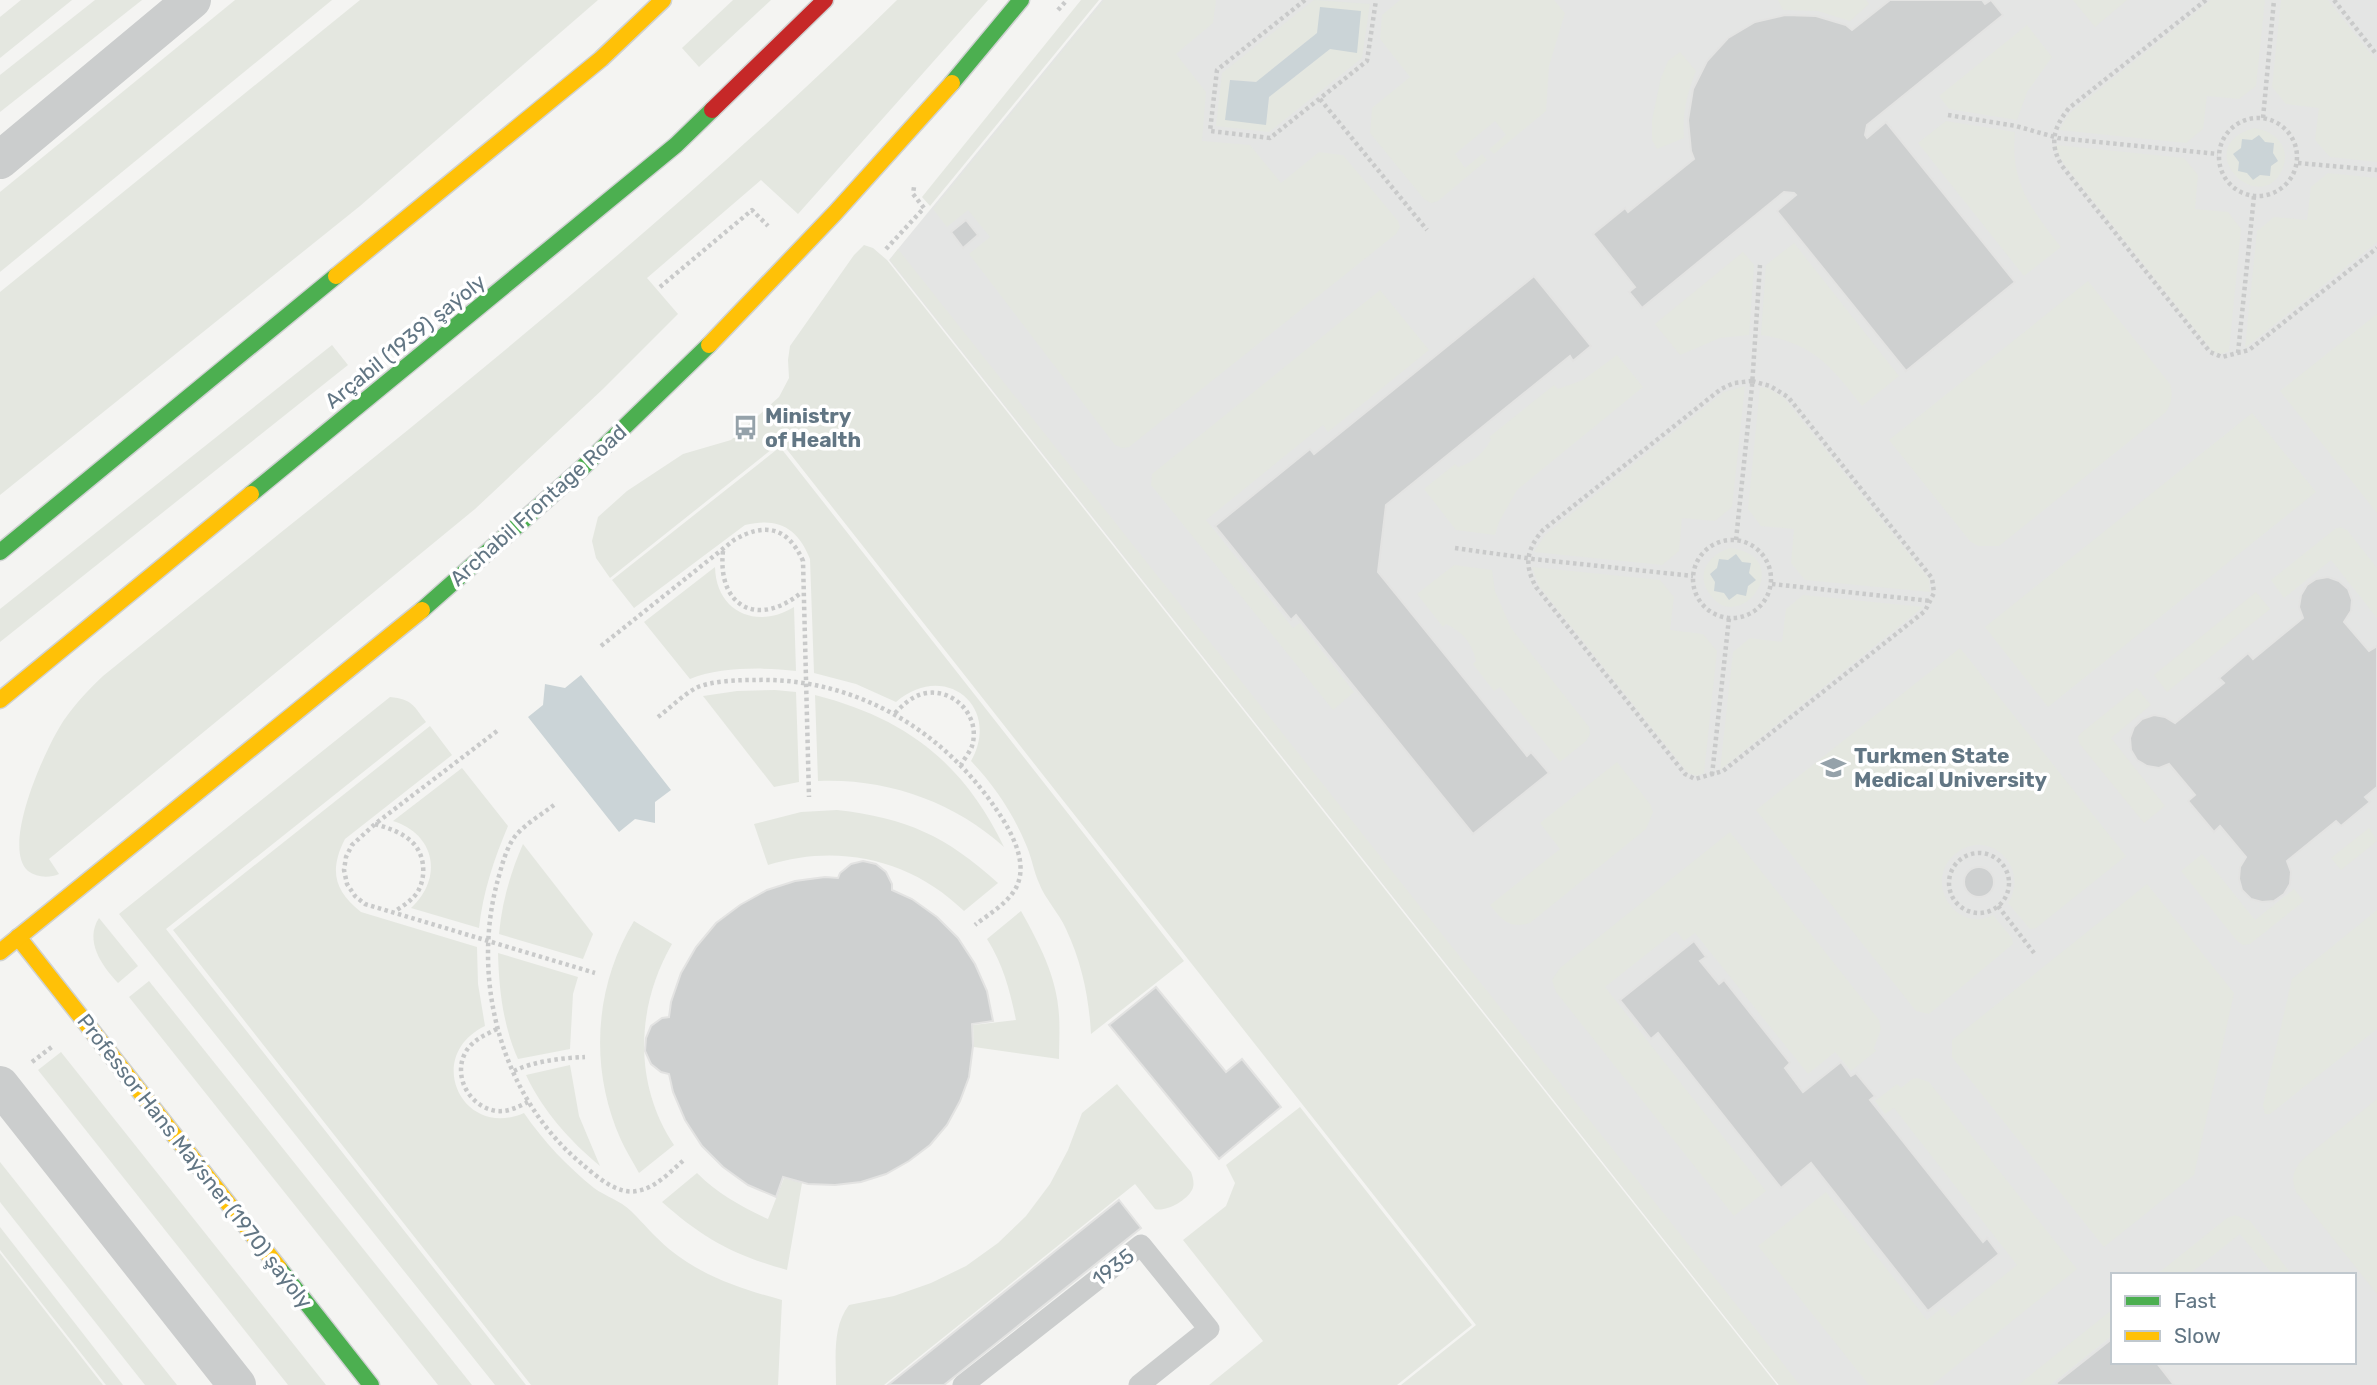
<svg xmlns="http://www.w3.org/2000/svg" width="2377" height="1385" font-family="Rubik,sans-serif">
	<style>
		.built { fill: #e4e5e4; fill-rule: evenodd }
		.green { fill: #e4e7e0; fill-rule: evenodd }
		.water { fill: #cbd4d7 }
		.building { fill: #ced0d0; stroke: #e3e3e2; stroke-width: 2 }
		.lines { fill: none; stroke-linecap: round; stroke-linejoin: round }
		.fast-casing { stroke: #d0d2d2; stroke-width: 19 }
		.slow-casing { stroke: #d0d2d2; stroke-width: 19 }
		.jam-casing { stroke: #d0d2d2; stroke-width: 19 }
		.path { stroke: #c9caca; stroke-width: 4.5; stroke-dasharray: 3.5 3.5; stroke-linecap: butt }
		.lane { stroke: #cbcdcd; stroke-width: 21 }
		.street { stroke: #cbcdcd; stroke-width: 38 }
		.fast { stroke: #4caf50; stroke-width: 16 }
		.slow { stroke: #ffc107; stroke-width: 16 }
		.jam { stroke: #c62828; stroke-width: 16 }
		.labels { text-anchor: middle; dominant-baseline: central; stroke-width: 7; stroke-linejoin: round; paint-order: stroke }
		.street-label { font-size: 21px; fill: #627684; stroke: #fff }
		.poi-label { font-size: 21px; font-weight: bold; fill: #627684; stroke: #fff; text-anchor: start }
	</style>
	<rect width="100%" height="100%" fill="#f4f4f2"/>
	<!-- built -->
	<path class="built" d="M1102,0H2377V1385H1779L889,260ZM2113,1275H2354V1362H2113Z"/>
	<!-- green -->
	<g class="green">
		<path d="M21,0H72L0,58V17Z"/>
		<path d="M95,0H142L0,112V75Z"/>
		<path d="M235,0H332L0,272V192Z"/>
		<path d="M360,0H598L360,206L0,495V292Z"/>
		<path d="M733,0H771L699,67L682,48Z"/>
		<path d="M897,0H988L798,214L761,180L647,278L678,314L603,389L475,509L49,859L59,874C50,878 37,878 28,871C0,846 47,745 64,720C76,703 89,689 103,676C373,457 649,244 897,0Z"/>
		<path d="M1081,0H1099L930,206L922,197Z"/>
		<path d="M1104,0H1216L1213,23L1176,54L1206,92L1202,141L1250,145L1281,183L1319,152L1343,155L1398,221L1400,227L1396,234L1129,447L1122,448L1115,445L969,254L990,237L968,210L947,227L933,209Z"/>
		<path d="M1314,0L1370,4L1362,58L1269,132L1216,126L1222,73ZM1317,33L1330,49L1269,97L1266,125L1230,80L1256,82Z"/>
		<path d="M1400,0H1554L1565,13L1549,66L1546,111L1494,154L1489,149L1506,135L1495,121L1455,154L1465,168L1482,154L1487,160L1438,201L1431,203L1424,199L1370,133L1372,108L1410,77L1380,39L1382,15Z"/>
		<path d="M1778,0H1866L1869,4L1850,21L1818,11L1783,10Z"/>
		<path d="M2073,0H2127L2095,27Z"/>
		<path d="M2211,0H2265L2256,86L2239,99L2207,96L2203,129L2186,143L2059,130L2070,113Z"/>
		<path d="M2281,0H2328L2377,62V162L2330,157L2315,140L2319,108L2286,104L2272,87Z"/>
		<path d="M2027,25L2052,57L2027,92L2017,120L1949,109L1939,96Z"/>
		<path d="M1680,52L1696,71C1687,93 1682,114 1684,138L1657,149L1652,140V120L1661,78L1668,61Z"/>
		<path d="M1946,121L2015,132C2010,183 2031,209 2061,247L2024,276L1918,143Z"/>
		<path d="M2254,128C2275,131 2292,147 2282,170C2259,219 2188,147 2254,128Z"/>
		<path d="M2056,145L2184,158L2198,175L2195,209L2228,212L2241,229L2229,351L2221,354L2213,352L2064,164L2058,153Z"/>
		<path d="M2328,173L2377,178V242L2245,348L2257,231L2274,217L2307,220L2311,187Z"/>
		<path d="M1794,243L1899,376L1862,406C1831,366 1813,343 1761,335L1766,265Z"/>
		<path d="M864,245L873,248L887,260L1777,1385H1401L1476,1325L781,442L610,578L596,558L592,541L598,517L627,491L683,454L731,440L779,397L789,378L788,360L790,346L854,255Z"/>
		<path d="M898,249L1800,1385H1779L890,260Z"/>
		<path d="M1743,252L1754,265L1749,335L1720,338L1680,355L1655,324Z"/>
		<path d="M2088,281L2170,384C2173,395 2172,402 2166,412L1999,546H1978L1970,541L1889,440Z"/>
		<path d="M1380,290L1429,350L1328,432L1323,425L1206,520L1293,628L1300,623L1354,692L1333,710L1151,485L1152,474Z"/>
		<path d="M2377,314V513L2280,391Z"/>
		<path d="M332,345L348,365L0,642V609Z"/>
		<path d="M1617,355L1643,387L1517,490L1499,522L1495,535L1456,530L1424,489L1455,464L1458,467C1473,463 1483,453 1491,440L1489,437L1554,385L1558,389L1583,380Z"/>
		<path d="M1745,386L1732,507L1715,521L1682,518L1679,551L1662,565L1534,552L1545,535L1724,392Z"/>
		<path d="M1760,387L1768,388L1784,398L1929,579L1930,592L1805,580L1791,563L1794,529L1761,526L1748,509Z"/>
		<path d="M2252,413L2316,492L2048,707L1985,627Z"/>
		<path d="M780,447L1184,961L1091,1034C1089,998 1082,963 1066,929C1059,913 1045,899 1039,883C1034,872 1032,859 1027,847C1014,815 995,786 971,761C1002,706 944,660 896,702L856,684L814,673L810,559C798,528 778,517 745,525L634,608L612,580Z"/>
		<path d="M2340,527L2347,530L2377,568V618L2331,560L2284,598L2271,580L2335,529Z"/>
		<path d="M1730,548C1799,557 1739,639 1709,593C1695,573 1710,554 1730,548Z"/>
		<path d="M1454,565L1492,570L1495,591L1511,628L1589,727L1590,734L1586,741L1560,762L1500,687L1494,691L1473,664L1476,661C1472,643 1463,632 1446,624L1443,627L1417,594Z"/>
		<path d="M715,567C716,612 757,630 794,607L796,671C765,667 719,667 690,679L644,622Z"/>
		<path d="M1532,567L1660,580L1674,597L1670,630L1703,634L1717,651L1704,773L1697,776L1688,773L1539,586Z"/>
		<path d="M2256,592L2270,609L2167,692L2154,675Z"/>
		<path d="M1803,595L1923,607L1720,770L1733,652L1750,638L1782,642L1786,609Z"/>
		<path d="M1960,648L2126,856L2036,928L2030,929L2008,903C2032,866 1985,824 1953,856C1924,884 1957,934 1993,915L2012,938L2013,944L1929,1014L1916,1011L1756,810Z"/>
		<path d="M2137,688L2151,705L2111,738L2165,806L2144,823L2079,743L2078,737L2081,733Z"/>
		<path d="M775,690L796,692L799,782L774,787L703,696L737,691Z"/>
		<path d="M815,695C905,718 963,762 1004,847C953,801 886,778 818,781Z"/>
		<path d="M390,697C412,699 414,706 426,722L166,929L526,1385H495L119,914Z"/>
		<path d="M430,726L452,755L345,839C329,870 334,891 361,912L477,947L478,984L485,1026C423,1056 462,1140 524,1113C544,1142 567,1166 594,1188C605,1196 621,1201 631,1211C644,1224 655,1237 669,1249C702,1276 741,1289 782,1300L778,1385H531L173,930Z"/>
		<path d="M1617,762L1650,804L1653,812L1646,829L1530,923C1509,929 1502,920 1490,905L1560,849L1540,823Z"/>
		<path d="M462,768L508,826C494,859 483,892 479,928L411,908C444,878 435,834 393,821Z"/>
		<path d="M837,810C907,818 946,836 998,883L964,911C911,859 838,843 768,865L754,824L801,812Z"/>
		<path d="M2369,828L2377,841L2341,870L2331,858Z"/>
		<path d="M1730,832L1879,1020L1881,1029L1874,1048L1876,1051L1851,1071L1835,1052L1808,1074L1695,933L1684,941L1676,931L1605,987L1766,1191L1734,1216L1556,992L1552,980L1560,968Z"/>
		<path d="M523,844L593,934L583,959L499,934C502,902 510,874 523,844Z"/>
		<path d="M2202,854L2255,920L2294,889L2304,901L2250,944L2243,945L2237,941L2181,871Z"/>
		<path d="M2147,884L2234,993L2194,1175L2104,1247L1952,1057V1040Z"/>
		<path d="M2377,910V1029L2270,1114H2265L2263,1105L2292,979Z"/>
		<path d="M1021,911C1039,943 1057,977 1059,1015C1060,1030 1059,1045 1059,1059L974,1047L973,1025L1016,1020C1010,991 1003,964 987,939Z"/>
		<path d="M99,918L138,966L118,983C102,966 84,941 99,918Z"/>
		<path d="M634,921L672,944C636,1006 633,1084 674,1145L639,1173C633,1162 626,1151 621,1140C589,1069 594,987 634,921Z"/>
		<path d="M498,953L578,977L573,994L570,1049L518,1059C503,1026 499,989 498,953Z"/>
		<path d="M149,981L472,1385H438L129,997Z"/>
		<path d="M61,1052L326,1385H288L38,1070Z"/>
		<path d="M570,1065L579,1116L600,1166C569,1140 543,1111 526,1075Z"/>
		<path d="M1917,1078L1929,1082L2077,1269L1932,1385H1869L1758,1246L1826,1192L1927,1320L1943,1307L1952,1317L2017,1265L1894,1108L1885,1114L1875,1101L1897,1084L1901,1088L1912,1079Z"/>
		<path d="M1117,1084L1191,1172C1193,1178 1195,1184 1192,1190C1186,1201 1166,1212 1155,1209L1135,1184L884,1385H836C836,1358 832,1327 849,1305L894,1296L931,1283L966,1266L998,1243L1026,1216L1050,1184L1068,1150L1082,1113Z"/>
		<path d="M2377,1099V1294L2296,1192C2291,1178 2293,1171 2302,1160Z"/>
		<path d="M1300,1107L1472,1325L1397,1385H1209L1263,1341L1183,1240L1226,1206L1235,1183L1226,1165Z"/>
		<path d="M0,1162L177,1385H145L0,1202Z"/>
		<path d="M697,1173C718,1194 742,1207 768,1219L784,1178L802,1183L787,1270C733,1255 704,1239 662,1202Z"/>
		<path d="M2235,1215L2250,1221L2292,1275H2273L2240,1234L2188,1275H2156L2227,1218Z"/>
		<path d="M0,1227L123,1385H106L0,1250Z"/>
		<path d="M0,1253L103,1385H0Z"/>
		<path d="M2113,1309V1335L2050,1385H2018Z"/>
	</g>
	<!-- water -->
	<g class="water">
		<path d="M1320,7L1361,11L1357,53L1330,49L1269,97L1266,125L1225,120L1230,80L1256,82L1317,33Z"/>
		<path d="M2259,135L2265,142L2274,143L2273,153L2278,161L2271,166L2270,176L2260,175L2253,180L2247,173L2238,171L2239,162L2233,154L2241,148L2242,139L2252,140Z"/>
		<path d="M1736,554L1742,562L1751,563L1749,573L1756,580L1748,586L1746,596L1737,594L1729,600L1724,593L1714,591L1715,582L1710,574L1717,568L1719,559L1728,560Z"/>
		<path d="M581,675L671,790L655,802V823L635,819L619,832L528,717L543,705L545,684L565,688Z"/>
	</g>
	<!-- building -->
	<g class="building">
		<path d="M1890,0H1982L1985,4L1991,0L2003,15L1867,125L1865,135L1867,138L1886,122L2015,282L1906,371L1777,211L1796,195L1794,193L1784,192L1642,308L1629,292L1635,287L1593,234L1625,208L1628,212L1694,159L1691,151L1688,120L1693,89L1707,61L1728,38L1755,22L1785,15L1816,16L1846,25L1852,30Z"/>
		<path d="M966,220L978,235L963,248L951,232Z"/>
		<path d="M1534,276L1591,346L1573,361L1570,356L1386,505L1378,572L1527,756L1531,752L1549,773L1473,834L1296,615L1291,620L1215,526L1310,449L1314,454Z"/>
		<path d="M2328,577L2339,581L2348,589L2352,600L2351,611L2344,622L2369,651L2377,646V787L2365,797L2370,802L2341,826L2336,821L2287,861L2291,872L2290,884L2284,894L2274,901L2262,902L2251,899L2242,890L2239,879L2240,867L2246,857L2220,826L2214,832L2188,801L2195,795L2169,764L2159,768L2147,766L2137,760L2131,750L2130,738L2134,727L2142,719L2154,715L2165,717L2175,723L2224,683L2219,678L2248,653L2253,659L2303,618L2299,607L2301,595L2307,585L2316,579Z"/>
		<path d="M863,861L876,864L886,872L892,884V890L912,899L937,917L958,938L975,964L987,991L993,1021L972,1024L973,1046L969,1077L960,1101L947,1125L930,1145L909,1161L886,1174L861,1182L835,1185L808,1184L783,1177L776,1197L748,1185L723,1167L702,1146L685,1120L673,1092L669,1074L661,1072L651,1064L645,1051L646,1038L651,1026L662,1018L669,1017L671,1002L681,973L696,947L716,923L740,905L767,890L795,881L825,877L838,878L840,873L851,864Z"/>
		<circle cx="1979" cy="882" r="15"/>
		<path d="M1694,941L1706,957L1700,961L1719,984L1724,980L1790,1063L1785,1068L1803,1092L1841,1062L1851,1076L1856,1073L1875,1096L1870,1100L1983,1242L1987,1238L1999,1254L1928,1311L1811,1163L1781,1188L1658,1033L1651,1039L1620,1000Z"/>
		<path d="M1156,987L1226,1072L1242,1059L1281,1107L1219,1159L1109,1025Z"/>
		<path d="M1119,1200L1141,1228L944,1385H888Z"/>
		<path d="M2113,1338V1362H2156L2174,1385H2058L2056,1383Z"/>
	</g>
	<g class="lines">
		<defs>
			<g id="fast">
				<path d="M952,83L1021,0"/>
				<path d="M251,494L676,145L712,110"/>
				<path d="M0,552L336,276"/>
				<path d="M422,610L581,469L709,345"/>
				<path d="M279,1268L371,1385"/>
			</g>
			<g id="slow">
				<path d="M336,276L601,59L663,0"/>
				<path d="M709,345L835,213L952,83"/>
				<path d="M0,700L251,494"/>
				<path d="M18,937L279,1268"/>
				<path d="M0,952L422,610"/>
			</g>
			<path id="jam" d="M712,110L825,0"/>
		</defs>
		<!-- fast casing -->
		<use href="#fast" class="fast-casing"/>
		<!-- slow casing -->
		<use href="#slow" class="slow-casing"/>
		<!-- jam casing -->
		<use href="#jam" class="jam-casing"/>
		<!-- path -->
		<g class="path">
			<path d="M1305,0L1217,70L1210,131L1270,138L1367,61L1376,0"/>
			<path d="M2206,0L2069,108C2053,128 2049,144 2062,166L2210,352L2222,357L2249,350L2377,248"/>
			<path d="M2334,0L2377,55"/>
			<path d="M1058,10L1067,0"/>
			<path d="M1320,99L1427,230"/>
			<path d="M1948,115L2016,126L2058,138L2218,154"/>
			<circle cx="2258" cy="157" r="39"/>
			<path d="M2263,118L2274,0"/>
			<path d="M2298,163L2377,170"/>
			<path d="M886,249L924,208L913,194L914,187"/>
			<path d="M660,287L752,210L768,226"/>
			<path d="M2238,353L2254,196"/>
			<path d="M1752,381L1770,386L1788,397L1932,578L1934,593L1925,611L1723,771L1695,779L1685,774L1536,587C1524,565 1526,550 1543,530L1721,389L1734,383Z"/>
			<circle cx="1732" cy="579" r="39"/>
			<path d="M1736,540L1752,386L1760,265"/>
			<path d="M1455,548L1533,559L1693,576"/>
			<path d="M723,551C717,608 759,628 802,592"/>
			<path d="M1772,584L1931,601"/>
			<path d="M601,646L734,540C765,522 788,527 803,561L809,797"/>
			<path d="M895,713C904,704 913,695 927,693C955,689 981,717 972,746C970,752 964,759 961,765"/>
			<path d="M658,717C670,708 683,695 696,688C710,681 738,680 754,680C852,677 939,727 994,806C1008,826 1026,856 1019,880C1014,900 990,913 975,925"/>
			<path d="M497,731L375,824L352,845L346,857L344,870L347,884L355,896L365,904L595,973"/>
			<path d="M1712,775L1729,618"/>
			<path d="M554,805C542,814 527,823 517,834C506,846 501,869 497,883C471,982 502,1098 582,1164C596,1176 617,1195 637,1191C656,1188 671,1171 685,1159"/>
			<path d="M375,824C388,828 401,832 411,841C425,853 427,877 417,893C411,901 403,906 395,911"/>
			<circle cx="1979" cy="883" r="30"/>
			<path d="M1998,906L2034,953"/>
			<path d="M497,1029C487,1034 477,1038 469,1047C450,1071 467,1107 497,1111C508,1112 518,1107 528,1102"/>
			<path d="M32,1062L53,1046"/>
			<path d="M514,1071C534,1061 563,1058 585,1057"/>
		</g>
		<!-- lane -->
		<path class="lane" d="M963,1385L1141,1245L1209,1329L1139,1385"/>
		<!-- street -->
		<g class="street">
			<path d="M0,160L192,0"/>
			<path d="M0,1085L237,1385"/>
		</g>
		<!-- fast -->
		<use href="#fast" class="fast"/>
		<!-- slow -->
		<use href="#slow" class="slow"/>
		<!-- jam -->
		<use href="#jam" class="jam"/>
	</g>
	<!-- icons -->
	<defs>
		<symbol id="bus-bare" viewBox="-9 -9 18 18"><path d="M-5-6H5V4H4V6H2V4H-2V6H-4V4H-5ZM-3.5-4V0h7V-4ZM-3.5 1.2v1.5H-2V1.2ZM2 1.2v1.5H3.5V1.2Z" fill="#95a2aa" stroke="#fff" stroke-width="2.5" paint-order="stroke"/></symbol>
		<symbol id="university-bare" viewBox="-9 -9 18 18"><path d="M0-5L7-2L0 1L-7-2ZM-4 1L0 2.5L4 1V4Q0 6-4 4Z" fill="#95a2aa" stroke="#fff" stroke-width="2.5" paint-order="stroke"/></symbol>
	</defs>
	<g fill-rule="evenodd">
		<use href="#bus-bare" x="728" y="410" width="35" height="35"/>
		<use href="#university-bare" x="1816" y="750" width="35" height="35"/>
	</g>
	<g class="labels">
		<!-- street labels -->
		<g class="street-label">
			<text transform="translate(405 341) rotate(-39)">Arçabil (1939) şaýoly</text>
			<text transform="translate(538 505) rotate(-42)">Archabil Frontage Road</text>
			<text transform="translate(195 1161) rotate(52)">Professor Hans Maýsner (1970) şaýoly</text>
			<text transform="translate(1113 1267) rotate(-38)">1935</text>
		</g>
		<!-- poi labels -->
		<g class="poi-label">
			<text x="765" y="415">Ministry<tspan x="765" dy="24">of Health</tspan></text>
			<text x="1854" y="755">Turkmen State<tspan x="1854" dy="24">Medical University</tspan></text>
		</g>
	</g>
	<!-- legend -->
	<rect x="2111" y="1273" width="245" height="91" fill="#ffffff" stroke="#c0c8ce" stroke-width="2"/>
	<rect x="2125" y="1296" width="35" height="10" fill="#4caf50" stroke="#c0c8ce" stroke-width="2"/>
	<text x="2174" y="1308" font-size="21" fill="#627684">Fast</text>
	<rect x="2125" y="1331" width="35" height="10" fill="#ffc107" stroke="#c0c8ce" stroke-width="2"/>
	<text x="2174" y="1343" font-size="21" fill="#627684">Slow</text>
</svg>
